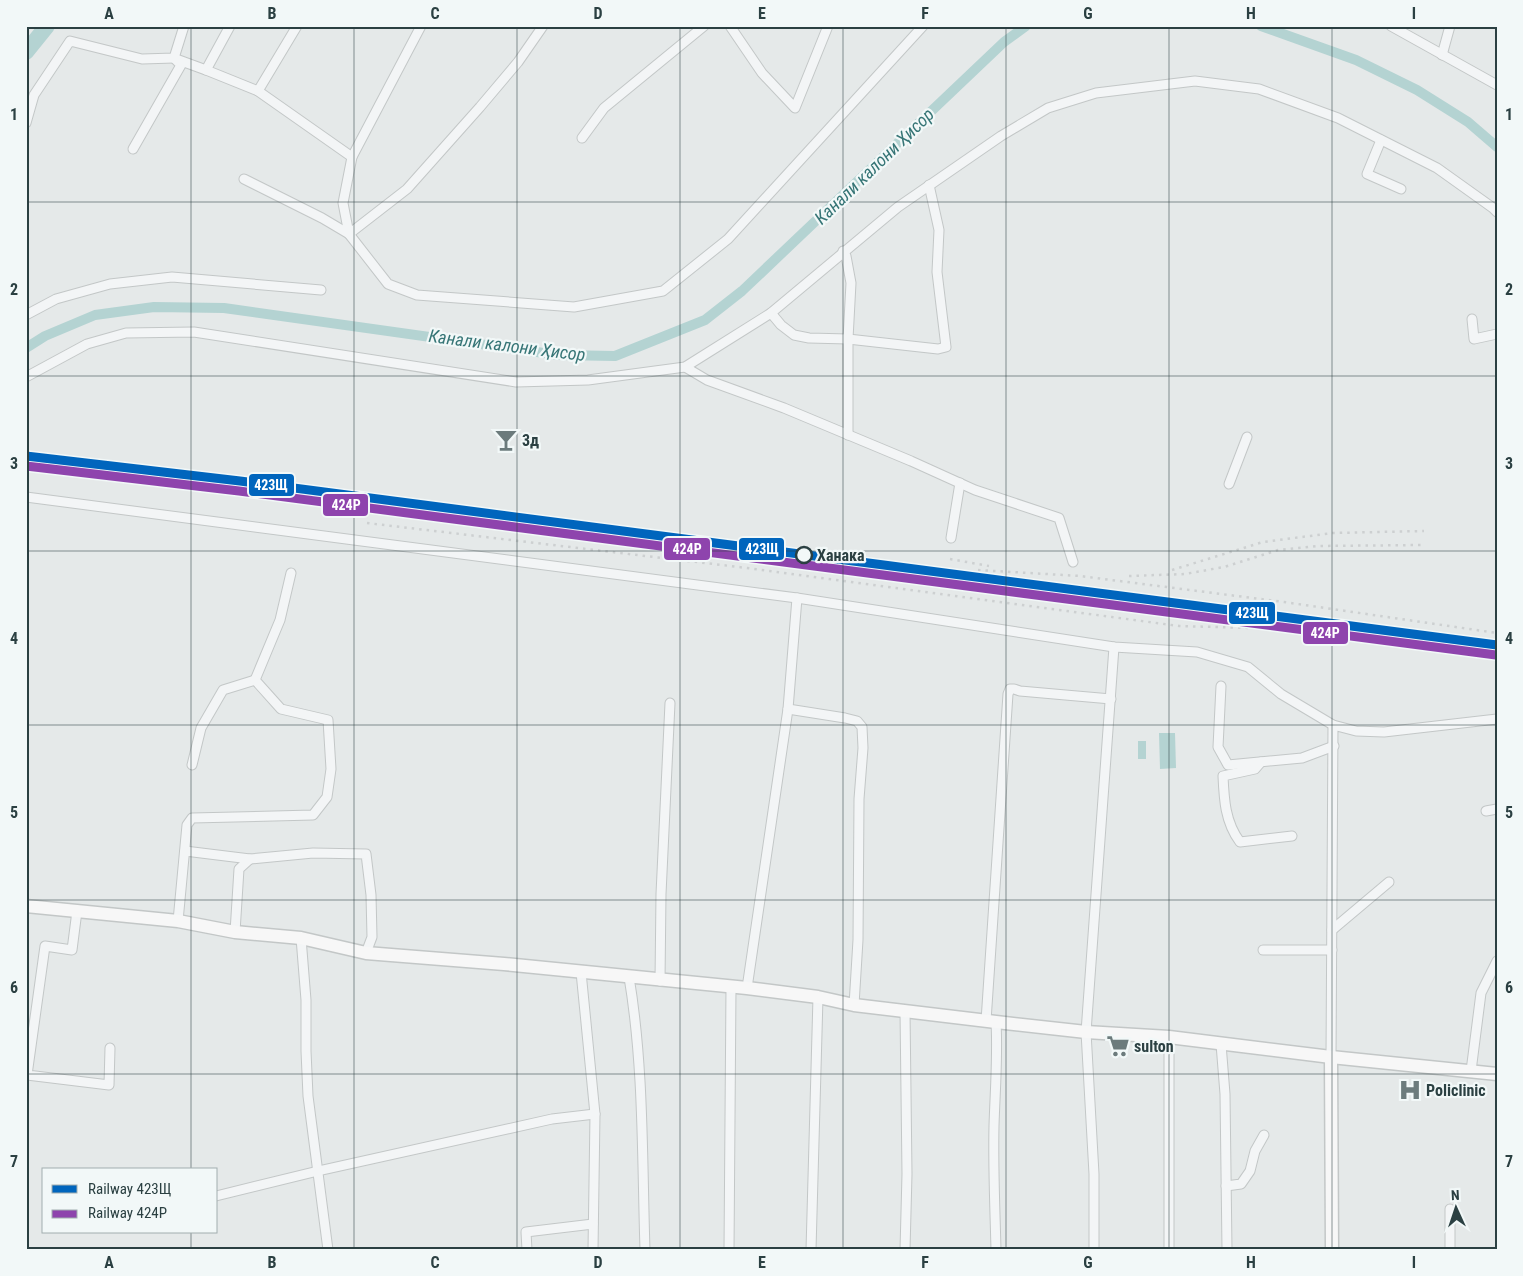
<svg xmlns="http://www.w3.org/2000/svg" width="1523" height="1276" font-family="'Roboto Condensed',sans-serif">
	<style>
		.water { fill: #b4d3d2 }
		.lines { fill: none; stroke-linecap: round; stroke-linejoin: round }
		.canal { stroke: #b4d3d2; stroke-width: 10 }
		.river { stroke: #b4d3d2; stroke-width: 16 }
		.street-casing { stroke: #c3c7c7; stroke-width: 11 }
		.secondary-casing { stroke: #c3c7c7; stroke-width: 15 }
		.street { stroke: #f3f5f6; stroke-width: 9 }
		.secondary { stroke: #f7f7f7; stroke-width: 12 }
		.rail { stroke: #cdd0d1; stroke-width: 2.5; stroke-dasharray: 2.5 5; stroke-linecap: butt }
		.rail-1-casing { stroke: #f2f8f8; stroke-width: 12 }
		.rail-2-casing { stroke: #f2f8f8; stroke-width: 12 }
		.rail-1 { stroke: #0065bd; stroke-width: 9 }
		.rail-2 { stroke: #8e44ad; stroke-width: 9 }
		.grid { fill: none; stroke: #2b4042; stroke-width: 1; stroke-opacity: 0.55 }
		.stop-dot { fill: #f2f8f8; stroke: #2b4042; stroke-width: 2.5 }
		.labels { text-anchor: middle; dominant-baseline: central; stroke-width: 4.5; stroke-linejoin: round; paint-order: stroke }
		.poi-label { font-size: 16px; font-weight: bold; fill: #2b4042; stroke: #f2f8f8; text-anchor: start }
		.stop-label { font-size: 16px; font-weight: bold; fill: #2b4042; stroke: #f2f8f8; text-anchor: start }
		.water-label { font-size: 18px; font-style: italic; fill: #367576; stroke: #f2f8f8 }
		.line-badge { stroke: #f2f8f8; stroke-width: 2 }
		.badge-label { font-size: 14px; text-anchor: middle; font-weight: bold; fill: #fff }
		.neatline { fill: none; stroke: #2b4042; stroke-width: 2 }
		.grid-label { font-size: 16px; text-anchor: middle; font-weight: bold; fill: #2b4042 }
	</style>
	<rect width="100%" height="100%" fill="#e5e9e9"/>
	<!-- water -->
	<g class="water">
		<path d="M1159,733H1175L1176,768L1160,769Z"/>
		<rect x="1138" y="741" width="8" height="18"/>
	</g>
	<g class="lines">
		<!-- canal -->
		<g class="canal">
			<path d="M1261,26L1356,60L1417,90L1468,122L1497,147"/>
			<path d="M26,348L45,336L95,315L154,307L224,308L558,355L615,356L705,320L742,291L1004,42L1026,26"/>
		</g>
		<!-- river -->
		<path class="river" d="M26,52L47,26"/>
		<defs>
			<g id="street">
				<path d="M230,26L206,70L258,91L352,157"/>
				<path d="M421,26L352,157L343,203L349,234L388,284L417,295L574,307L663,291L728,239L923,26"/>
				<path d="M730,26L762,73L795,108L828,26"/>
				<path d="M1391,26L1497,85"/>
				<path d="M1442,55L1450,26"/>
				<path d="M176,59L206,70"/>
				<path d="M258,91L297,26"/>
				<path d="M26,123L34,95L70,41L142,59L174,58L184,26"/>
				<path d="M582,138L604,108L704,26"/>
				<path d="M1381,140L1367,174L1401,189"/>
				<path d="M133,149L181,65L174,58"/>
				<path d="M244,179L322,218L349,234L407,189L480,107L518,62L543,26"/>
				<path d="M843,251L846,256L851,283L848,339V435"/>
				<path d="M771,313L781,325L794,335L809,338L848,339L938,349L946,347L937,272L939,230L929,185"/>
				<path d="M26,315L56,299L110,284L172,277L321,290"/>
				<path d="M1472,319L1474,339L1497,334"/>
				<path d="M685,367L707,380L784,408L911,461L975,490L1059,518L1073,562"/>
				<path d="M26,377L87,344L126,333L194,332L516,382L588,380L685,367L771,313L898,207L1001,136L1048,108L1096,93L1195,81L1259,89L1338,118L1437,168L1493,208L1497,212"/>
				<path d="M1229,484L1247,437"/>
				<path d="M26,497L797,598L1114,647L1197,652L1248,667L1281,694L1333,725"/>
				<path d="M951,538L960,483"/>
				<path d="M1221,686L1218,747L1228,765L1302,758L1334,746"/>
				<path d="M788,709L845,718L857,721L862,727L863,748L859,799L858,940L854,1005"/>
				<path d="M1261,762L1255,769L1223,776C1224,799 1225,822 1240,842L1292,836"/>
				<path d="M192,765L201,728L223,690L255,680"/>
				<path d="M1486,811L1497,809"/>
				<path d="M185,851L250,859L313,853L366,854L371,895L372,937L366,953"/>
				<path d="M77,911L72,950L45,946L27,1075L109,1085L110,1048"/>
				<path d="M178,921L187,825L192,818L313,815L327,797L331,769L328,720L281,709L255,680L280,620L291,573"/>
				<path d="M1332,930L1389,882"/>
				<path d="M235,932L239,869L250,859"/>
				<path d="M301,938L306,1000V1051L308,1096L328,1250"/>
				<path d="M1263,950H1332"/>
				<path d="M581,972L595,1114L593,1250"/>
				<path d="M629,977C644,1067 642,1159 645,1250"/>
				<path d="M660,981L661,894L670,703"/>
				<path d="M747,988L788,709L797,598"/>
				<path d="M986,1021L1008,694L1010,689H1014L1020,691L1111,699"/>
				<path d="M996,1022C998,1057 995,1091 994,1126C993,1167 995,1209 996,1250"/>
				<path d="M1221,1044L1225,1094L1227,1250"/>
				<path d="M1331,1057L1333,725L1356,731L1384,732L1497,719"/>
				<path d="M1471,1071L1481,993L1497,961"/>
				<path d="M1226,1186L1241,1184L1250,1171L1255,1151L1264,1135"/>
				<path d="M216,1196L318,1171L552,1119L595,1114"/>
				<path d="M1450,1209V1250"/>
				<path d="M527,1250L526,1232L593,1224"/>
				<path d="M729,1250L731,987"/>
				<path d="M811,1250L818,997"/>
				<path d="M905,1250L907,1174L905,1011"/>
				<path d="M1094,1250V1174L1086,1032L1114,647"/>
				<path d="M1169,1250V1037"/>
			</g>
			<g id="secondary">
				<path d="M26,906L178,921L235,932L301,938L366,953L504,964L747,988L818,997L854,1005L996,1022L1086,1032L1169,1037L1331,1057L1497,1074"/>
				<path d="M1331,1057L1332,1250"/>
			</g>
		</defs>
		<!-- street casing -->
		<use href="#street" class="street-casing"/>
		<!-- secondary casing -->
		<use href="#secondary" class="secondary-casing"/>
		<!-- street -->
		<use href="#street" class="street"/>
		<!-- secondary -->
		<use href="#secondary" class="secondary"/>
		<!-- rail -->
		<g class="rail">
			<path d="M367,523L747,568L1179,626L1252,628"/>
			<path d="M950,559L989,566"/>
			<path d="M978,570L1080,576L1284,602L1497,633"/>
			<path d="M1172,570L1263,542L1333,533L1424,531"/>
			<path d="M1129,576L1185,574L1224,567L1278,550L1317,546L1423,545"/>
			<path d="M1394,640L1497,653"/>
		</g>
		<defs>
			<path id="rail-1" d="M26,456L240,481L1497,645"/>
			<path id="rail-2" d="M26,466L239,491L1496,655"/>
		</defs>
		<!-- rail-1 casing -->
		<use href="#rail-1" class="rail-1-casing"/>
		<!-- rail-2 casing -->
		<use href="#rail-2" class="rail-2-casing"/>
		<!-- rail-1 -->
		<use href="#rail-1" class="rail-1"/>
		<!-- rail-2 -->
		<use href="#rail-2" class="rail-2"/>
	</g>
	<!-- grid -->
	<path class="grid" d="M191,26V1170M354,26V1250M517,26V1250M680,26V1250M843,26V1250M1006,26V1250M1169,26V1250M1332,26V1250M26,202H1497M26,376H1497M26,551H1497M26,725H1497M26,900H1497M26,1074H1497M191,1232V1250"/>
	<!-- icons -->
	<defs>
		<symbol id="bar-bare" viewBox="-9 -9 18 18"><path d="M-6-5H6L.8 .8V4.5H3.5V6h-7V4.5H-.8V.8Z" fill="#6c7b7c" stroke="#f2f8f8" stroke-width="2.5" paint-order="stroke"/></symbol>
		<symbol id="supermarket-bare" viewBox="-9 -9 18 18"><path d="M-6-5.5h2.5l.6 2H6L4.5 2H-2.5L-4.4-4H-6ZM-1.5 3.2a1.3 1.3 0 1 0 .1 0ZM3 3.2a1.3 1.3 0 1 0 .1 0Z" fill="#6c7b7c" stroke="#f2f8f8" stroke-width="2.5" paint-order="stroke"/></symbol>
		<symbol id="hospital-bare" viewBox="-9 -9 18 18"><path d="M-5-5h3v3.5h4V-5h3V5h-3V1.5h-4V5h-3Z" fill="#6c7b7c" stroke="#f2f8f8" stroke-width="2.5" paint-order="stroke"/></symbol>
	</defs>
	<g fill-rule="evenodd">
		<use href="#bar-bare" x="490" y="424" width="32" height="32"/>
		<use href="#supermarket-bare" x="1102" y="1030" width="32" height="32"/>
		<use href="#hospital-bare" x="1394" y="1074" width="32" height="32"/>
	</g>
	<!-- markers -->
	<circle class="stop-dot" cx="804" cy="555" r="8"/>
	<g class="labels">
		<!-- poi labels -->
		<g class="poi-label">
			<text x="522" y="440">3д</text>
			<text x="1134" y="1046">sulton</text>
			<text x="1426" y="1090">Policlinic</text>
		</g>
		<!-- stop labels -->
		<g class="stop-label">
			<text x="817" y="555">Ханака</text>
		</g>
		<!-- water labels -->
		<g class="water-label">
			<text transform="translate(874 166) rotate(-44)">Канали калони Ҳисор</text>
			<text transform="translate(507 345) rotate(7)">Канали калони Ҳисор</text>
		</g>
	</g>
	<g class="line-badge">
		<rect x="248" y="473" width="47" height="24" rx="5" fill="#0065bd"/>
		<rect x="322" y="493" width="47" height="24" rx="5" fill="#8e44ad"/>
		<rect x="738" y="537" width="47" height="24" rx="5" fill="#0065bd"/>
		<rect x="663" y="537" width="48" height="24" rx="5" fill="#8e44ad"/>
		<rect x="1228" y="601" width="48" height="24" rx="5" fill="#0065bd"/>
		<rect x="1302" y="621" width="47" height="24" rx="5" fill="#8e44ad"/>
	</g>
	<g class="badge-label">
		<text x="271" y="490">423Щ</text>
		<text x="346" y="510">424Р</text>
		<text x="762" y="554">423Щ</text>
		<text x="687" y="554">424Р</text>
		<text x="1252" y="618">423Щ</text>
		<text x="1325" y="638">424Р</text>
	</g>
	<!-- border -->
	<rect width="1523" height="1276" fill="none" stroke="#f2f8f8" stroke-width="55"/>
	<!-- legend -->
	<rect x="42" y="1168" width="175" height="65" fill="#f2f8f8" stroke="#a2aeaf"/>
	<rect x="52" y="1185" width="25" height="8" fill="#0065bd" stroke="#a2aeaf"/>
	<text x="88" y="1194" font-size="15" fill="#2b4042">Railway 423Щ</text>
	<rect x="52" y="1210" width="25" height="8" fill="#8e44ad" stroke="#a2aeaf"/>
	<text x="88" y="1218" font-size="15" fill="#2b4042">Railway 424Р</text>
	<!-- north arrow -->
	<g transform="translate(1456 1208) rotate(357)" stroke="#f2f8f8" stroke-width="4" paint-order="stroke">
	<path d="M0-4L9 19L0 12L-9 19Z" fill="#2b4042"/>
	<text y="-8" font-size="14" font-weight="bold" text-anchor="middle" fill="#2b4042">N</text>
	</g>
	<rect x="28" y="28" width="1468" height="1220" class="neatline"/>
	<g class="grid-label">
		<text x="109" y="19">A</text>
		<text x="272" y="19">B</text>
		<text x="435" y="19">C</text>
		<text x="598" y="19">D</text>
		<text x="762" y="19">E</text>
		<text x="925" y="19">F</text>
		<text x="1088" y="19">G</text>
		<text x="1251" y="19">H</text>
		<text x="1414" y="19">I</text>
		<text x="14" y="120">1</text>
		<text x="1509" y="120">1</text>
		<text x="14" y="295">2</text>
		<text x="1509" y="295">2</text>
		<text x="14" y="469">3</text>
		<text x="1509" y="469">3</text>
		<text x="14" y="644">4</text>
		<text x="1509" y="644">4</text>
		<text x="14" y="818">5</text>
		<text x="1509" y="818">5</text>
		<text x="14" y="993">6</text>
		<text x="1509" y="993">6</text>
		<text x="14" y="1167">7</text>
		<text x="1509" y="1167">7</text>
		<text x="109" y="1268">A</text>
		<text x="272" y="1268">B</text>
		<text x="435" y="1268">C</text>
		<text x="598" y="1268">D</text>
		<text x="762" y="1268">E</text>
		<text x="925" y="1268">F</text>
		<text x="1088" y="1268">G</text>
		<text x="1251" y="1268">H</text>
		<text x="1414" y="1268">I</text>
	</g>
</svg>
